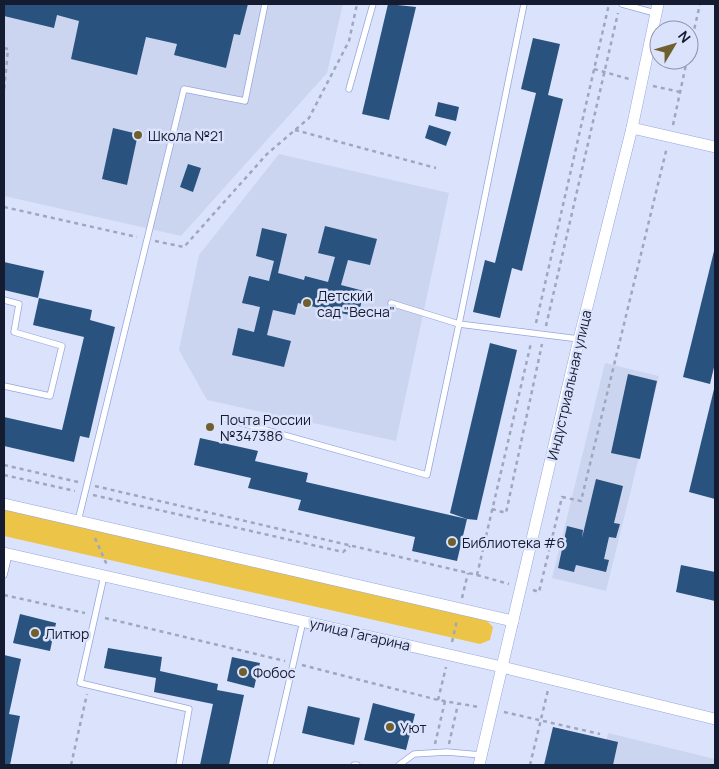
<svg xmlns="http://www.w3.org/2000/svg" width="719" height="769" font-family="Manrope,sans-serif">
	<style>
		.built { fill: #ccd5f0 }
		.green { fill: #ecc548 }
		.building { fill: #29527e }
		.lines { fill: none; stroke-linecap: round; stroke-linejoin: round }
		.lane-casing { stroke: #95a6df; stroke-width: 7 }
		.street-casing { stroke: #95a6df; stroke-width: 12 }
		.path { stroke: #9fa7bf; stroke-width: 2.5; stroke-dasharray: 4 4; stroke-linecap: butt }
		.lane { stroke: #fff; stroke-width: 5.5 }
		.street { stroke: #fff; stroke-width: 11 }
		.poi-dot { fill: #70602e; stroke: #dbe3fc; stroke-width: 2 }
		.labels { text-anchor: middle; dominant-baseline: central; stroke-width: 5; stroke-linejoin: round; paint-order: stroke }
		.poi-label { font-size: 14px; fill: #151b30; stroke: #dbe3fc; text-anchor: start }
		.street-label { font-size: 14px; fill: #151b30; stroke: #dbe3fc }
	</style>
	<rect width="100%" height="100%" fill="#dbe3fc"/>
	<!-- built -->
	<g class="built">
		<path d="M4,4H343L327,73L181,236L4,196Z"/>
		<path d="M279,154L449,193L396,441L207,400L179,350L199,255Z"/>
		<path d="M605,363L659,376L606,591L552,578Z"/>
		<path d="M608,733L715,759V765H601Z"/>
	</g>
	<!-- green -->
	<path class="green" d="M4,509L484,618L493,627L490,640L480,644L4,536Z"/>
	<!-- building -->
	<g class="building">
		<path d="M5,4H248L240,35L234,34L226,68L174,55L177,44L146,37L137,75L71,59L79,21L57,15L54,28L4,16Z"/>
		<path d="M388,4L416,7L389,120L362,114Z"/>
		<path d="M533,38L560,44L548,95L563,99L522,271L512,268L500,318L473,312L485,260L495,263L536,93L521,89Z"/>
		<path d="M438,102L459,107L456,121L435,116Z"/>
		<path d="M429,125L451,132L446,146L425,138Z"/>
		<path d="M113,128L138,134L127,185L102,179Z"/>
		<path d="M188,164L201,168L193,192L180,187Z"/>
		<path d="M325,226L377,239L370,265L348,260L341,285L364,291L358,317L298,303L295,315L273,310L267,335L291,341L284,367L232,355L238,328L254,332L260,307L242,303L249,276L269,281L274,261L256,256L262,228L287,234L278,273L304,280L305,276L328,282L335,257L318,253Z"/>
		<path d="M715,247V363L710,384L683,377Z"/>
		<path d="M4,262L44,271L38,298L4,290Z"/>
		<path d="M39,298L92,310L90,320L115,327L89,438L80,436L74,462L4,446V417L62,430L84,337L33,325Z"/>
		<path d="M490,343L517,350L477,520L467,519L450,513Z"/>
		<path d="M628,374L657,381L640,459L611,453Z"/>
		<path d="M715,385V499L689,492Z"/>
		<path d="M200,438L258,451L255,461L308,473L306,482L467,519L457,561L412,551L415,537L298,510L301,500L248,488L251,478L194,465Z"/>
		<path d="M596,479L623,486L614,523L620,524L616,538L609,537L604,559L609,560L606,572L576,565L574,572L558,568L567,526L583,530L582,538Z"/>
		<path d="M681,565L715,572V601L676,592Z"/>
		<path d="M20,614L56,623L50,651L13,643Z"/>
		<path d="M108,648L162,657L160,671L218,684L217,690L244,695L229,765H200L213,704L154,692L156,678L104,668Z"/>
		<path d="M4,655L21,659L9,714L20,716L10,765H4Z"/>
		<path d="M232,657L260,663L254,688L227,681Z"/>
		<path d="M373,703L415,714L406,750L364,740Z"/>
		<path d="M308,706L360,718L354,745L302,733Z"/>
		<path d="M553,727L618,742L613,765H544Z"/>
	</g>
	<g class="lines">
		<defs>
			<g id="lane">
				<path d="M622,4L655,13"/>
				<path d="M349,89L373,4"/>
				<path d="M4,300L19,304L14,332L62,346L50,396L4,386"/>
				<path d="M391,303L459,324L524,4"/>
				<path d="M223,418L427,475L459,324L579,339"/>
				<path d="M78,521L184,89L245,101L265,4"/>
				<path d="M4,575L9,554"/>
				<path d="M104,576L80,683L189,709L179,765"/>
				<path d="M270,765L303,621"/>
				<path d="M354,765H357"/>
				<path d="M399,765L414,754L447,752L481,755"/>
			</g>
			<g id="street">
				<path d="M632,128L715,147"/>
				<path d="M4,504L513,621"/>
				<path d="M4,553L502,667L715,719"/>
				<path d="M479,765L579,339L632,128L658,4"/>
			</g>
		</defs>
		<!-- lane casing -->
		<use href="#lane" class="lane-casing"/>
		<!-- street casing -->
		<use href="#street" class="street-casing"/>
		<!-- path -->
		<g class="path">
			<path d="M4,48L8,49L4,91"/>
			<path d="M689,52L700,4"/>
			<path d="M594,69L629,79"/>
			<path d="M653,86L680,92"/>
			<path d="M673,125L687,60"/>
			<path d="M295,130L436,168"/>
			<path d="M4,207L137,237"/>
			<path d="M155,241L184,247L267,154L309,118L349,41L357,4"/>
			<path d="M536,323L609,4"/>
			<path d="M546,326L618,13"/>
			<path d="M4,465L78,482"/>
			<path d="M4,475L75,491"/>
			<path d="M95,486L477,575L531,343"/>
			<path d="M93,495L343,552L350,546"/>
			<path d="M492,509L506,513L542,344"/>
			<path d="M95,538L107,565"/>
			<path d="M477,575L509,584"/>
			<path d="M533,590L539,592L562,497L581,501L667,147"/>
			<path d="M4,595L85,613"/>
			<path d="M462,598L468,573"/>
			<path d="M105,618L285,661"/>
			<path d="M452,642L457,620"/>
			<path d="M302,665L438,700L479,707"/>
			<path d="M438,700L446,667"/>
			<path d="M504,712L600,734"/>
			<path d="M435,744L445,701"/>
			<path d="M449,744L458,704"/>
			<path d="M71,765L87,694"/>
			<path d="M530,765L548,690"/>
		</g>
		<!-- lane -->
		<use href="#lane" class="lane"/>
		<!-- street -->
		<use href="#street" class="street"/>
	</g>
	<!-- markers -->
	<g class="poi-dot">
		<circle cx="138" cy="135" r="5"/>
		<circle cx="307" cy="303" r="5"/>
		<circle cx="210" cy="427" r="5"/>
		<circle cx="452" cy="542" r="5"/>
		<circle cx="35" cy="633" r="5"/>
		<circle cx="243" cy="672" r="5"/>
		<circle cx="390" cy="727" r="5"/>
	</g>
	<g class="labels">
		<!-- poi labels -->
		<g class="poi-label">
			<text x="148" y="135">Школа №21</text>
			<text x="317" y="295">Детский<tspan x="317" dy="16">сад "Весна"</tspan></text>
			<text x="220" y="419">Почта России<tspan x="220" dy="16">№347386</tspan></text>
			<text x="462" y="542">Библиотека #6</text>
			<text x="45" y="633">Литюр</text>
			<text x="253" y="672">Фобос</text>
			<text x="400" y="727">Уют</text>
		</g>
		<!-- street labels -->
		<g class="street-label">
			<text transform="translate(569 385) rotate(-77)">Индустриальная улица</text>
			<text transform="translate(360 634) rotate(13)">улица Гагарина</text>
		</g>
	</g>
	<!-- border -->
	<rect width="719" height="769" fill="none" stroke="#151b30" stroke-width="10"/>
	<!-- north arrow -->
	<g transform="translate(674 45) rotate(52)"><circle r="24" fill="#dbe3fc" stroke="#8c93aa"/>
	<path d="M0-4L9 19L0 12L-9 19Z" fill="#70602e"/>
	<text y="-8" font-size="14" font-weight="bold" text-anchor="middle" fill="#151b30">N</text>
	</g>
</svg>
